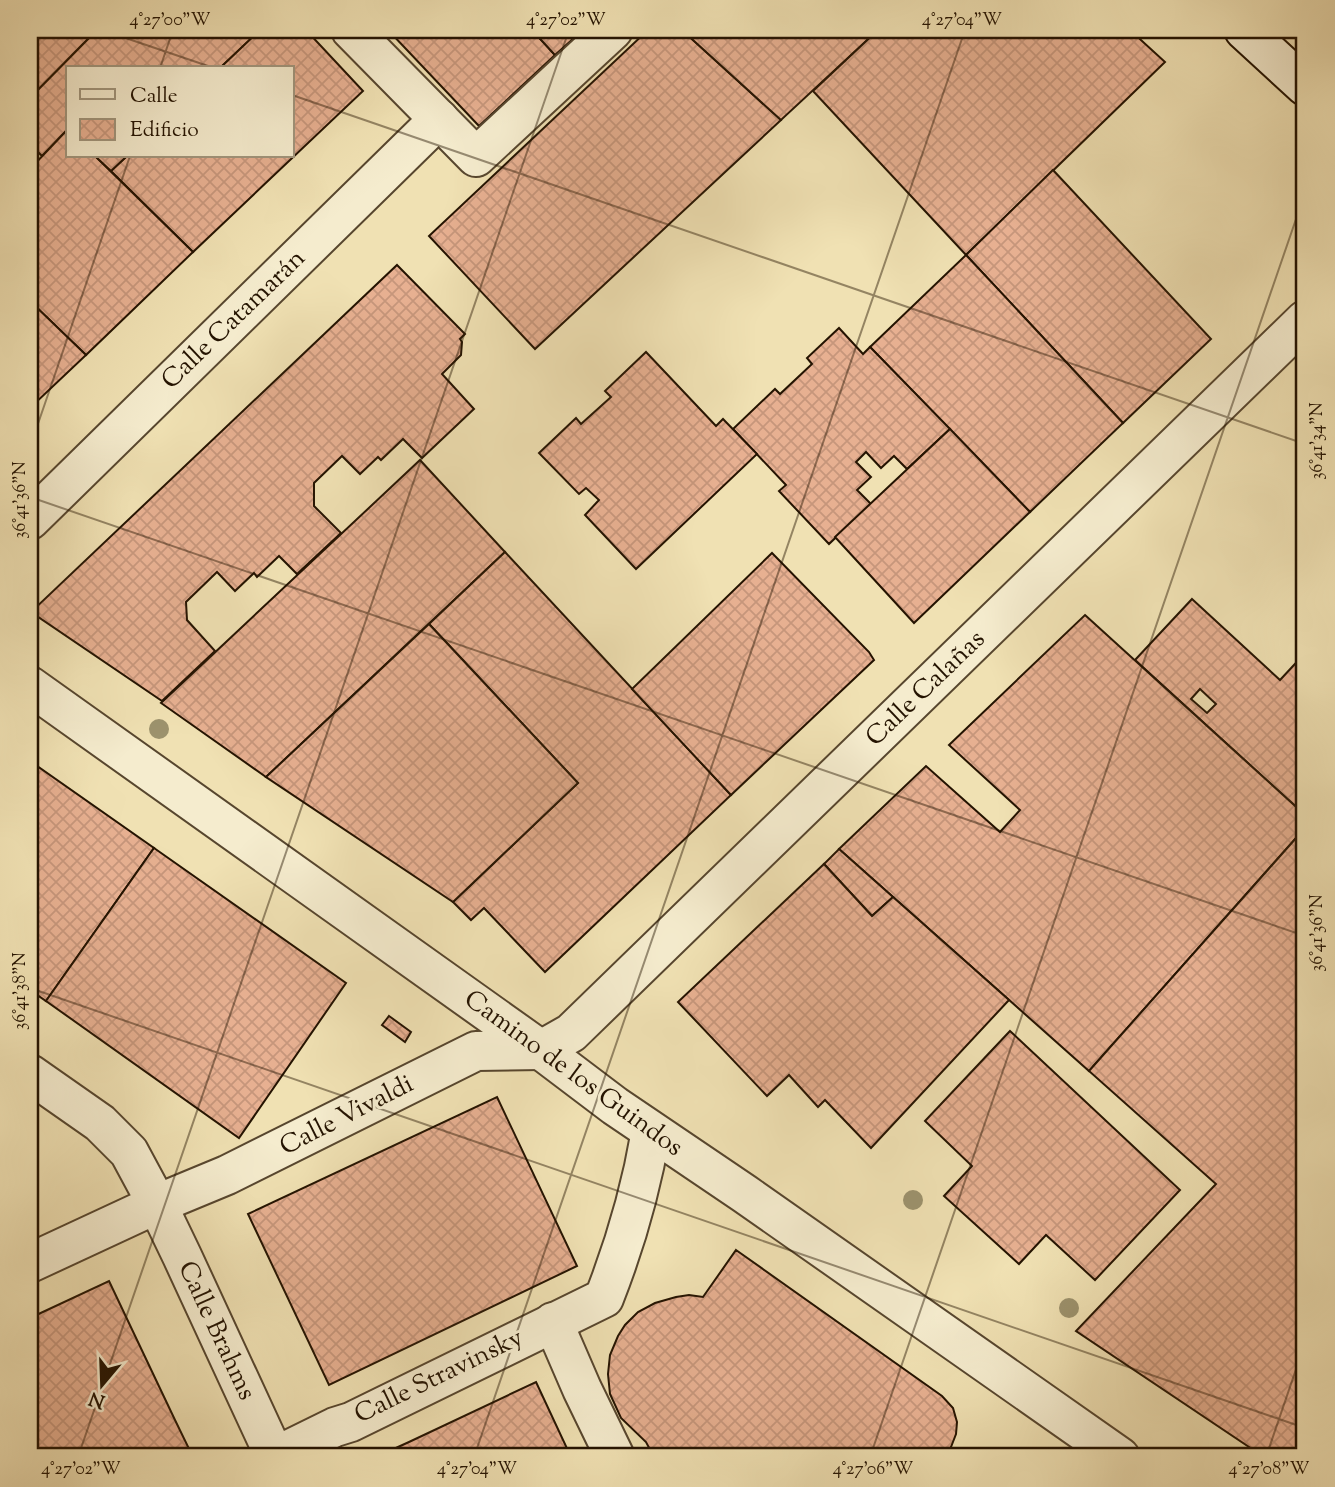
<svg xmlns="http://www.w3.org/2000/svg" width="1335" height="1487" font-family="'Sorts Mill Goudy',serif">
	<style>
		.building { fill: url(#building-cross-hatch); stroke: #241301; stroke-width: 2; fill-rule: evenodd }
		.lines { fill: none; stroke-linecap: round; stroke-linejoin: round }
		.minor-casing { stroke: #57462e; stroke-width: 42 }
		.secondary-casing { stroke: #241301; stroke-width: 42 }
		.minor { stroke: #f5ecce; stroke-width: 38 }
		.secondary { stroke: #f5ecce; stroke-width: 38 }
		.tree { fill: #9c926d }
		.ticks { fill: none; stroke: #241301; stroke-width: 2; stroke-opacity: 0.45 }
		.labels { text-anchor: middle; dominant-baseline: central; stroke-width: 6; stroke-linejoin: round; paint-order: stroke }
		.street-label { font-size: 26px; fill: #241301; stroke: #f5ecce }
		.neatline { fill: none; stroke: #241301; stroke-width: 2.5 }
		.ticks-label { font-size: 18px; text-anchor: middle; fill: #241301 }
	</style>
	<defs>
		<pattern id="building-cross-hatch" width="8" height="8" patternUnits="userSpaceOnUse" patternTransform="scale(1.75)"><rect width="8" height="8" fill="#e7b091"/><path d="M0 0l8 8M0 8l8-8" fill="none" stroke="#c6967b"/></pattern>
	</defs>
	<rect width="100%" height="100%" fill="#f0e1b3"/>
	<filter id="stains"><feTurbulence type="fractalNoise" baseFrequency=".00286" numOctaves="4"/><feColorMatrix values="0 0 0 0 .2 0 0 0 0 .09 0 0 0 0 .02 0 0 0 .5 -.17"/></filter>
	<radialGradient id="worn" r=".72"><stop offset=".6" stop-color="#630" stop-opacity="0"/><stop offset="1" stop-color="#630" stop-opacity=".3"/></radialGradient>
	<!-- building -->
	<g class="building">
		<path d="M30,30H97L30,98Z"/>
		<path d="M97,30H260L220,68H68V129L42,156L30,144V98Z"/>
		<path d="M260,30H306L363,91L193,252L111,171L127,156H292V68H220Z"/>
		<path d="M388,30H532L555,55L479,126Z"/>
		<path d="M532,30H583L555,55Z"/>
		<path d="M648,30H682L781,120L535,349L429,236Z"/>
		<path d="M682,30H878L781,120Z"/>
		<path d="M878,30H1130L1165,62L966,255L813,91Z"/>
		<path d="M68,129V156H95L193,252L86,355L30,301V169Z"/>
		<path d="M95,156H127L111,171Z"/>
		<path d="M1053,170L1211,339L1123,423L966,255Z"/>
		<path d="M966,255L1123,423L1030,512L870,347Z"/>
		<path d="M397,265L465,334L460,339L462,342L461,355L442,374L474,409L422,458L403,439L381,460L378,457L360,474L342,456L314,483V506L341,533L297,574L279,556L257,577L254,573L235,591L217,572L186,602L187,620L215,651L162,701L31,612Z"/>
		<path d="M30,301L86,355L30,408Z"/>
		<path d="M839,328L863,354L870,347L950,429L907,469L894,456L881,468L866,452L856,462L871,477L857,490L871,504L829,544L779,491L786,485L733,429L775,389L780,394L812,364L807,358Z"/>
		<path d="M646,352L716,426L723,419L757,454L636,569L585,515L599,500L586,488L579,494L539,453L576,418L581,424L611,397L605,391Z"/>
		<path d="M950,429L1030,512L914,623L835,537Z"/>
		<path d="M420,460L505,552L266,777L161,703Z"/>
		<path d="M505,552L731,795L545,972L484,908L471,920L453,902L578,783L429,624Z"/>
		<path d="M772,553L869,652L874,660L731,795L632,689Z"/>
		<path d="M1192,599L1280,680L1305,653V815L1135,660ZM1200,689L1216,704L1207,713L1191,699Z"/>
		<path d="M1085,615L1305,815V828L1089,1071L839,849L926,766L1000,832L1020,810L949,745Z"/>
		<path d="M429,624L578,783L453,902L266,777Z"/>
		<path d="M30,761L154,848L46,1001L30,990Z"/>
		<path d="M1305,828V1457H1264L1076,1331L1216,1184L1089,1071Z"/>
		<path d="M154,848L346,983L239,1138L46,1001Z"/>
		<path d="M839,849L893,897L872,916L824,864Z"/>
		<path d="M824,864L872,916L893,897L1009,1000L871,1148L825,1100L818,1107L789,1075L767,1096L678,1002Z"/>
		<path d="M389,1016L411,1032L405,1042L382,1025Z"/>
		<path d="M1010,1031L1180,1190L1095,1280L1046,1235L1019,1264L944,1196L972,1166L925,1121Z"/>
		<path d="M497,1097L577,1266L329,1385L248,1214Z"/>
		<path d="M736,1250L942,1396L953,1408L957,1422L956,1434L951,1447L946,1453L941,1457H654L646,1442L621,1418L610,1394L608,1374L610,1355L618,1336L625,1325L638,1312L655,1303L676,1297L689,1295L703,1297Z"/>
		<path d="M109,1281L175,1420L193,1457H30V1318Z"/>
		<path d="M536,1382L571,1457H376L409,1442Z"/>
	</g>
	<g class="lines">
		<defs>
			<g id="minor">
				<path d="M351,30L476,157L613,30"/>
				<path d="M30,520L439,119"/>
				<path d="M30,686L541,1050L615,1106L745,1194L1120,1457"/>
				<path d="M30,1074L100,1123L129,1152L157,1204L182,1256L275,1457"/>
				<path d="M30,1263L157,1204L227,1175L476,1051L541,1050L571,1033L1305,320"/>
				<path d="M553,1322L582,1389L615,1457"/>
				<path d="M274,1457L335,1427L351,1422L604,1298C626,1242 641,1190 651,1131"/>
			</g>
			<path id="secondary" d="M1244,30L1305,86"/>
		</defs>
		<!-- minor casing -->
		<use href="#minor" class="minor-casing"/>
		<!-- secondary casing -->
		<use href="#secondary" class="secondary-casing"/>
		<!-- minor -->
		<use href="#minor" class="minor"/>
		<!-- secondary -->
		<use href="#secondary" class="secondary"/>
	</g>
	<!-- trees -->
	<g class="tree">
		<circle cx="159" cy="729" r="10"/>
		<circle cx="913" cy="1200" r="10"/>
		<circle cx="1069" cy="1308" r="10"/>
	</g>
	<!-- ticks -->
	<path class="ticks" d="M102,30L214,68M160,68L173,30M292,95L1305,444M30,447L130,156M30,497L1305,936M30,988L1305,1428M78,1457L569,30M474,1457L965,30M870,1457L1305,193M1266,1457L1305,1343"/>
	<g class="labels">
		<!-- street labels -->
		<g class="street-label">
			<text transform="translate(234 320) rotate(-44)">Calle Catamarán</text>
			<text transform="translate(926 689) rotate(-44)">Calle Calañas</text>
			<text transform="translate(573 1074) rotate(36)">Camino de los Guindos</text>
			<text transform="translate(347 1116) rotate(-27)">Calle Vivaldi</text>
			<text transform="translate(216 1331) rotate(65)">Calle Brahms</text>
			<text transform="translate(439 1377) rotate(-26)">Calle Stravinsky</text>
		</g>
	</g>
	<!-- margin -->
	<rect width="1335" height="1487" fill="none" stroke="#f0e1b3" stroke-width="77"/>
	<!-- legend -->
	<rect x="66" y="66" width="228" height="91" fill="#f5ecce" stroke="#a1957c" stroke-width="2"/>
	<rect x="80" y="89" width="35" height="10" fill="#f5ecce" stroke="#a1957c" stroke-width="2"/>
	<text x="130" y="102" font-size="21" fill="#241301">Calle</text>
	<rect x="80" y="119" width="35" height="21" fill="url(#building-cross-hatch)" stroke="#a1957c" stroke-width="2"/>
	<text x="130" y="136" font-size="21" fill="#241301">Edificio</text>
	<!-- north arrow -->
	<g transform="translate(102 1385) rotate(199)" stroke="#f5ecce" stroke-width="5" paint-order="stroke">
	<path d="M0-5L12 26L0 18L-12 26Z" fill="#241301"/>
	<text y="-10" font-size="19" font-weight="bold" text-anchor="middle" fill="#241301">N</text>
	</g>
	<rect x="38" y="38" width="1258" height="1410" class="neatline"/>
	<g class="ticks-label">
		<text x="170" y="25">4°27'00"W</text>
		<text x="566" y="25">4°27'02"W</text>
		<text x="962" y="25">4°27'04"W</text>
		<text transform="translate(1316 441) rotate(-90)" y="6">36°41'34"N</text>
		<text transform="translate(19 500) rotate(-90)" y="6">36°41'36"N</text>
		<text transform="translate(1316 933) rotate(-90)" y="6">36°41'36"N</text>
		<text transform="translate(19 991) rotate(-90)" y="6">36°41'38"N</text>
		<text x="81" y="1474">4°27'02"W</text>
		<text x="477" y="1474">4°27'04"W</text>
		<text x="873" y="1474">4°27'06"W</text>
		<text x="1269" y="1474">4°27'08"W</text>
	</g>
	<rect width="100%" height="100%" filter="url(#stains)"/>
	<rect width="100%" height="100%" fill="url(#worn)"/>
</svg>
